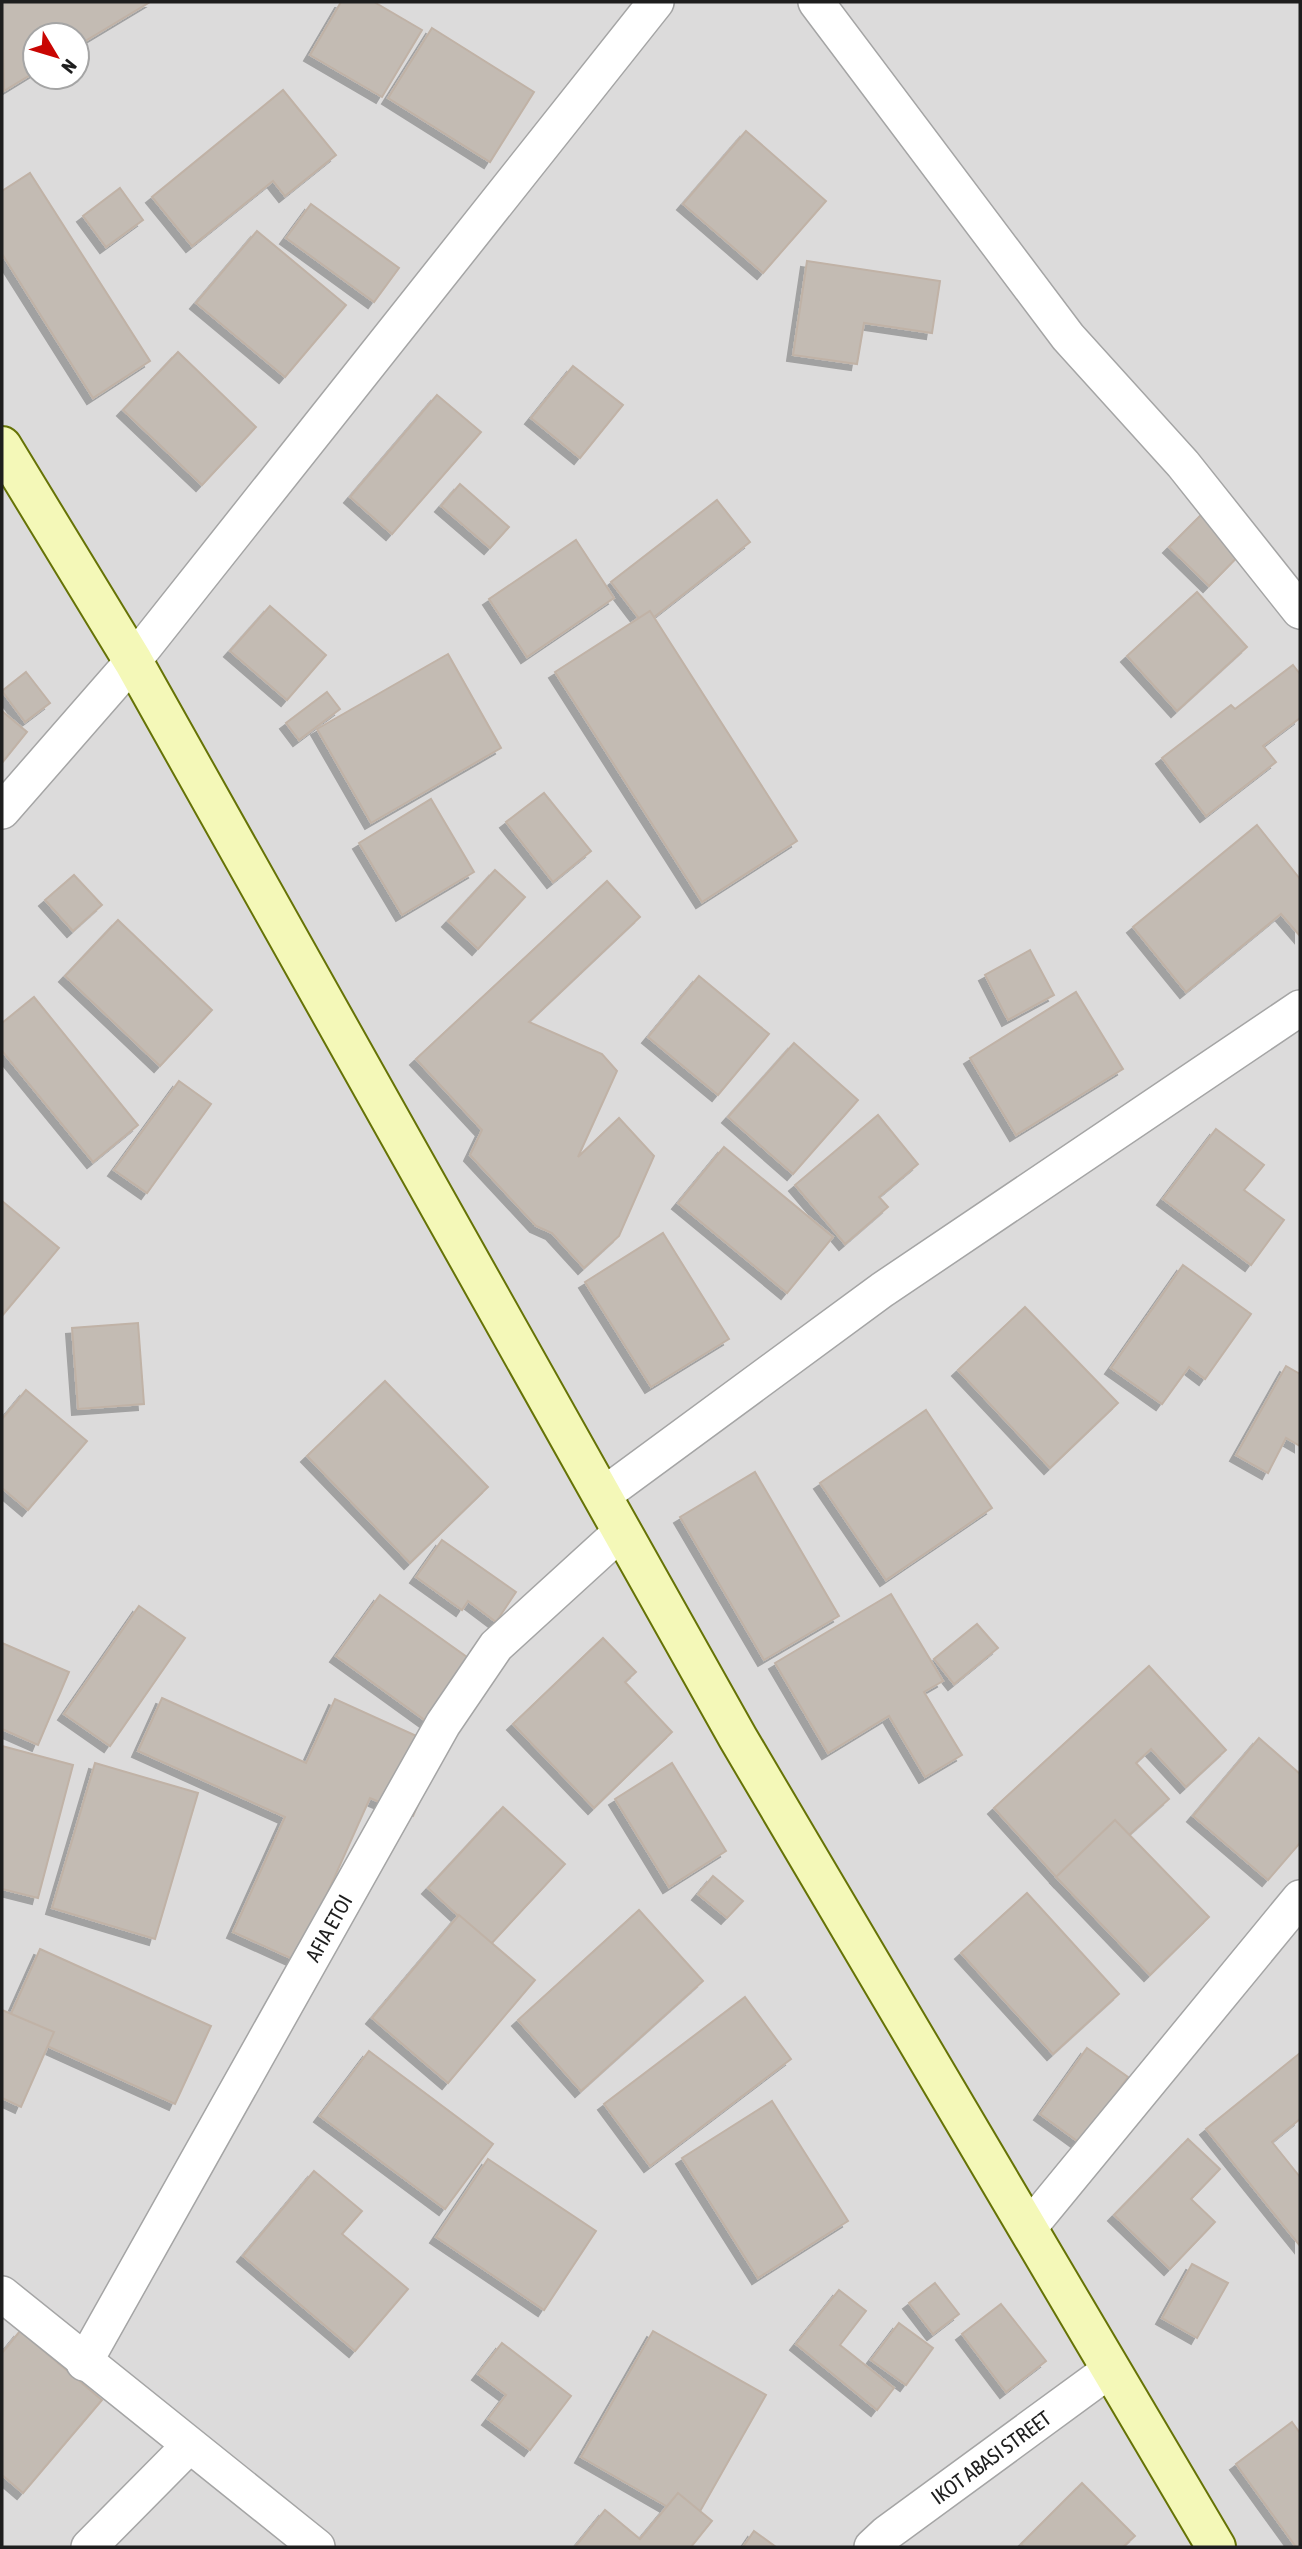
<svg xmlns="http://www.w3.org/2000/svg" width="1302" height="2549" font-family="'Asap Condensed',sans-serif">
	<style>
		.residential { fill: #dcdbdb; fill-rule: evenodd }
		.building { fill: #c3bbb3; stroke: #c0b2a6; stroke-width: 2; filter: url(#shadow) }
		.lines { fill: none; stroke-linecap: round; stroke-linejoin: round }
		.street-casing { stroke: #a5a5a5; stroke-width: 38 }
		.secondary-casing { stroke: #667306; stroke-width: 42 }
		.street { stroke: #fff; stroke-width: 35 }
		.secondary { stroke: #f4f8b8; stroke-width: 38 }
		.labels { text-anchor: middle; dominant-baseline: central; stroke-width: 5; stroke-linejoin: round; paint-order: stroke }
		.street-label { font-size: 21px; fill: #1e1e1e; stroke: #fff }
	</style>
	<defs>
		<filter id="shadow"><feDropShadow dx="-6" dy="6" stdDeviation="0" flood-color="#0004"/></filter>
	</defs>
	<rect width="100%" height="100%" fill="#efebe4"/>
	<!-- residential -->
	<path class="residential" d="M2,2H1300V2547H2ZM35,35H77V77H35Z"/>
	<!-- building -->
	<g class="building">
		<path d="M2,2H150L77,46V35H35V72L4,91Z"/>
		<path d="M341,2H374L422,30L382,97L310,55Z"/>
		<path d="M432,28L534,92L490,162L388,98Z"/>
		<path d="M283,90L336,155L285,196L273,181L192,246L152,197Z"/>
		<path d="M746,131L826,201L763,273L683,204Z"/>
		<path d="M30,173L150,361L93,398L2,254V191Z"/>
		<path d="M120,188L143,220L106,247L83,216Z"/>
		<path d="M311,204L399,268L374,302L286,238Z"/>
		<path d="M257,231L346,305L285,377L196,303Z"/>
		<path d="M807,261L940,281L932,333L864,323L857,364L793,355Z"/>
		<path d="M178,352L256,427L202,485L123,410Z"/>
		<path d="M573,366L623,405L580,458L531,418Z"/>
		<path d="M437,395L481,432L392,534L350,497Z"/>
		<path d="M460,484L509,527L490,548L441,506Z"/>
		<path d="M1217,499L1256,538L1209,586L1169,547Z"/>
		<path d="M717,500L750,542L644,625L611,582Z"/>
		<path d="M576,540L614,598L527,657L489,599Z"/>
		<path d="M1197,592L1247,647L1177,711L1127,656Z"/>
		<path d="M270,606L326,655L287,700L230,651Z"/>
		<path d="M650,611L797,841L702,902L555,672Z"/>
		<path d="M448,654L501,748L371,823L317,729Z"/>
		<path d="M1293,665L1300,674V718L1263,746L1276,762L1206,816L1162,758L1231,705L1235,709Z"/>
		<path d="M26,672L50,703L25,722L2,691Z"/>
		<path d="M327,692L340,709L299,740L286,723Z"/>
		<path d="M2,711L27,732L2,763Z"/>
		<path d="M544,793L591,851L553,882L506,822Z"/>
		<path d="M431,799L474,872L402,915L359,843Z"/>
		<path d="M1257,825L1300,879V936L1281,914L1186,992L1133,927Z"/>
		<path d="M495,870L525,897L478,949L448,921Z"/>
		<path d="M74,875L102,905L73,931L45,900Z"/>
		<path d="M607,881L640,917L529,1022L602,1054L617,1071L578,1157L619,1118L654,1156L619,1236L584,1268L552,1233L536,1226L470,1155L482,1130L416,1059Z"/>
		<path d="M118,920L212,1010L160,1066L65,976Z"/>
		<path d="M1030,950L1054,995L1008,1020L985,975Z"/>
		<path d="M699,976L769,1034L718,1095L648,1037Z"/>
		<path d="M1076,992L1123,1069L1016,1135L970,1058Z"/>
		<path d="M34,997L138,1125L93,1162L2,1051V1023Z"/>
		<path d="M794,1043L858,1100L793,1174L728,1117Z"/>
		<path d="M179,1081L211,1104L147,1193L114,1170Z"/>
		<path d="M878,1115L918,1164L879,1197L888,1207L845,1244L795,1185Z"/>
		<path d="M1216,1129L1264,1165L1244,1190L1284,1220L1251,1265L1163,1199Z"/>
		<path d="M724,1147L833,1237L787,1293L678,1203Z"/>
		<path d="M2,1201L59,1248L2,1316Z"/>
		<path d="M663,1233L729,1339L651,1387L585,1282Z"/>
		<path d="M1183,1265L1251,1314L1205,1379L1189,1367L1162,1404L1111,1368Z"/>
		<path d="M1025,1307L1118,1403L1050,1468L958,1370Z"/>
		<path d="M138,1323L144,1404L78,1409L72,1328Z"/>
		<path d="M1286,1366L1300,1374V1446L1286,1438L1268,1473L1236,1455Z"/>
		<path d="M385,1381L488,1487L410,1563L307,1456Z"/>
		<path d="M26,1390L87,1441L28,1510L2,1488V1419Z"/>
		<path d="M926,1410L992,1508L886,1580L820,1483Z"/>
		<path d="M755,1472L839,1616L764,1660L680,1517Z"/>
		<path d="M442,1540L516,1592L496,1622L468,1601L462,1610L416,1577Z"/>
		<path d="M891,1594L943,1681L924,1692L962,1755L925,1777L889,1716L828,1753L775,1663Z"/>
		<path d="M380,1595L488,1672L444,1734L336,1656Z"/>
		<path d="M139,1606L185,1638L110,1746L64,1714Z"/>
		<path d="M977,1624L998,1648L954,1684L934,1659Z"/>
		<path d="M603,1638L636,1672L625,1682L672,1732L594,1808L513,1724Z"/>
		<path d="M2,1643L69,1672L38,1745L2,1729Z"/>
		<path d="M1149,1666L1226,1750L1186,1787L1151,1749L1136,1763L1169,1799L1118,1845L1110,1836L1060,1881L994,1808Z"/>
		<path d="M162,1698L306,1763L335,1699L443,1748L413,1816L370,1798L297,1961L233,1932L285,1817L138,1751Z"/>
		<path d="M1259,1738L1300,1774V1843L1268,1880L1193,1816Z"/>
		<path d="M2,1746L73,1765L38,1898L2,1889Z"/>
		<path d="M95,1763L198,1793L155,1939L52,1908Z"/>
		<path d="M672,1763L726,1851L669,1887L615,1799Z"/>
		<path d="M503,1807L565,1864L490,1945L428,1888Z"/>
		<path d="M1115,1820L1209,1917L1150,1975L1056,1877Z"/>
		<path d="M713,1876L743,1901L727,1918L698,1894Z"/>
		<path d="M1027,1893L1119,1994L1053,2054L961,1953Z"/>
		<path d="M639,1910L703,1981L581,2091L518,2020Z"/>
		<path d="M459,1915L535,1980L448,2083L372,2018Z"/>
		<path d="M40,1949L211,2026L175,2104L5,2027Z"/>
		<path d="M745,1997L791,2059L650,2166L604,2104Z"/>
		<path d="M2,2010L54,2032L21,2107L2,2098Z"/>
		<path d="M1087,2048L1128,2077L1080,2143L1040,2114Z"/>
		<path d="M369,2051L493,2144L445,2209L320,2116Z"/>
		<path d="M1300,2053V2119L1272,2142L1300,2177V2246L1206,2129Z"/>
		<path d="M772,2101L848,2221L758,2278L682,2158Z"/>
		<path d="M1188,2139L1220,2169L1191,2199L1215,2222L1170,2269L1114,2215Z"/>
		<path d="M488,2159L596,2231L544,2310L436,2237Z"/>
		<path d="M314,2171L362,2211L342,2234L408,2289L355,2351L243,2256Z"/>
		<path d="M1192,2264L1228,2283L1197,2338L1162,2318Z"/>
		<path d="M935,2283L959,2314L933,2334L909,2303Z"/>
		<path d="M839,2290L866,2311L840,2345L894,2388L877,2410L796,2344Z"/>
		<path d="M1001,2304L1046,2361L1006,2392L962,2334Z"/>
		<path d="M899,2323L933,2348L906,2385L871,2360Z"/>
		<path d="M20,2331L102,2400L23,2493L2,2475V2353Z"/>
		<path d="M653,2331L766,2395L694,2522L581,2457Z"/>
		<path d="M502,2343L571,2396L530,2450L488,2419L506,2395L478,2374Z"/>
		<path d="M1292,2422L1300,2433V2547H1296L1236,2464Z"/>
		<path d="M1082,2483L1135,2536L1123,2547H1024L1021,2544Z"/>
		<path d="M678,2493L712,2521L691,2547H575L605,2510L640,2539Z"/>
		<path d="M754,2531L776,2547H743Z"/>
	</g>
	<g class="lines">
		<defs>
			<g id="street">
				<path d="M816,2L1068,337L1183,464L1300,611"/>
				<path d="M2,811L133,661L656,2"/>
				<path d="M602,1496L882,1290L1300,1008"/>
				<path d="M1028,2229L1300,1898"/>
				<path d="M2,2294L317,2547"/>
				<path id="s1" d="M84,2363L443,1724L496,1646L622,1531"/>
				<path d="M89,2547L189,2446"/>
				<path id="s2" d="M872,2547L887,2533L1111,2369"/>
			</g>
			<path id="secondary" d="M2,446L133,661L738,1738L1216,2547"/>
		</defs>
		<!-- street casing -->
		<use href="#street" class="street-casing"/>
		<!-- secondary casing -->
		<use href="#secondary" class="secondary-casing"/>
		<!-- street -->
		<use href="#street" class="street"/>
		<!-- secondary -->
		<use href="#secondary" class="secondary"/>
	</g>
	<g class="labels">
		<!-- street labels -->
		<g class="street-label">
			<text stroke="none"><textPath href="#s1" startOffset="499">AFIA ETOI</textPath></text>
			<text stroke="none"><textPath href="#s2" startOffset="149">IKOT ABASI STREET</textPath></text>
		</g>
	</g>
	<!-- border -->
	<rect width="1302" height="2549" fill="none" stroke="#1e1e1e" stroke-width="7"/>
	<!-- north arrow -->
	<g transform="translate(56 56) rotate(128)"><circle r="33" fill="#ffffff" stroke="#a5a5a5" stroke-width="2"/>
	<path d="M0-5L12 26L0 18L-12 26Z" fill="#c90603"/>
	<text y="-10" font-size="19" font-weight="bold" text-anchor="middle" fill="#1e1e1e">N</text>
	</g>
</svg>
